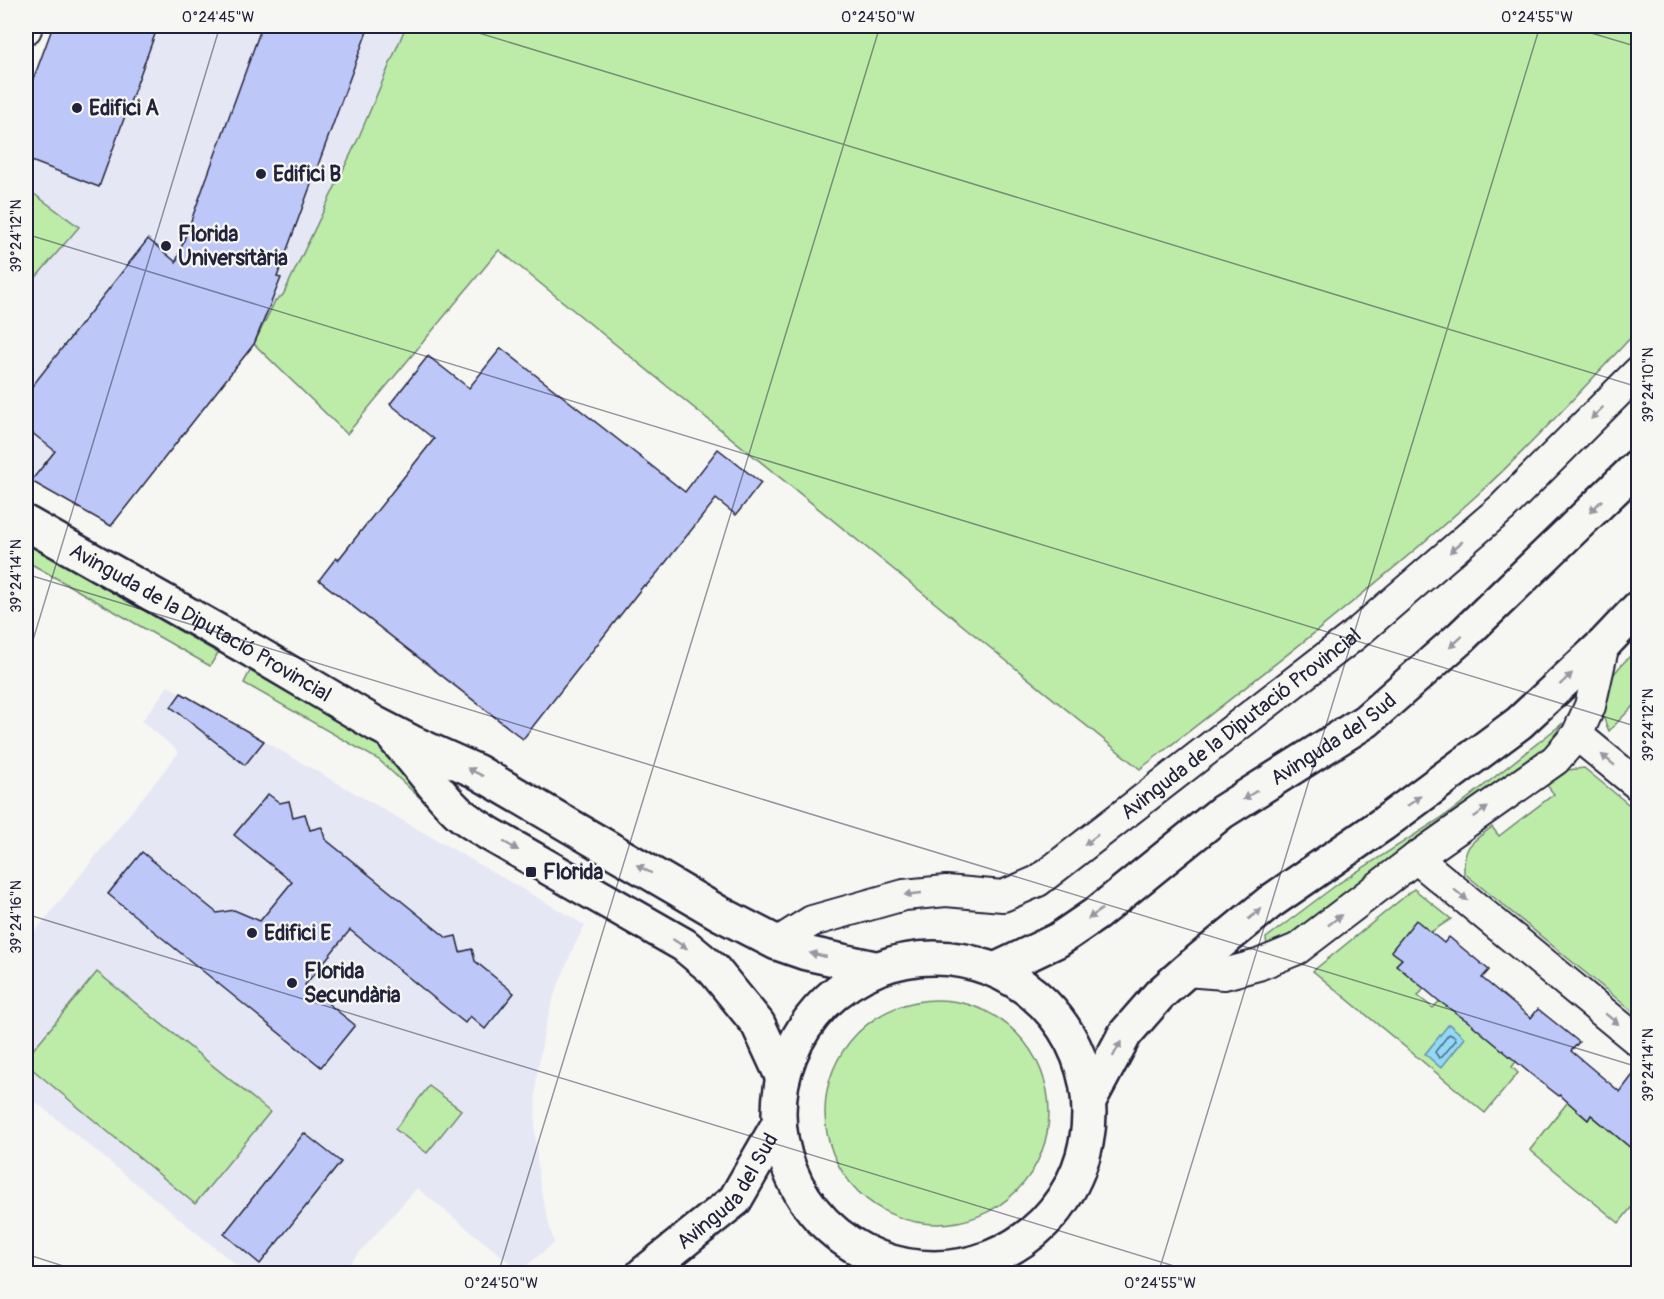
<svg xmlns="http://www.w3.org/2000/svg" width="1664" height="1299" font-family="Pangolin,sans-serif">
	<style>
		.built { fill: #e5e8f4 }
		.green { fill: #bdeba8; stroke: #708672; stroke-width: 1.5 }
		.water { fill: #93d8f5; stroke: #668fab; stroke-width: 1.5 }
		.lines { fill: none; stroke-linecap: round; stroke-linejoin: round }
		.shore { stroke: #4f6b85; stroke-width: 1.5 }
		.building { fill: #bdc8f9; stroke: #22223b; stroke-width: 1.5 }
		.minor-casing { stroke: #22223b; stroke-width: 34 }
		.tertiary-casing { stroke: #22223b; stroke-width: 38 }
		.secondary-casing { stroke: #22223b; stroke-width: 38 }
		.minor { stroke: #f6f6f2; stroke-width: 30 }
		.tertiary { stroke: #f6f6f2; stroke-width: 33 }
		.secondary { stroke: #f6f6f2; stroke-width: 33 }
		.oneway { fill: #9797a0 }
		.ticks { fill: none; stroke: #22223b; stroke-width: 1.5; stroke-opacity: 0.45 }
		.poi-dot { fill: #22223b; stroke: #f6f6f2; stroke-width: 2 }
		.labels { text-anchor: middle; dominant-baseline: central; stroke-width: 4.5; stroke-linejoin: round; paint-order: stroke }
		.poi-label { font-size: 21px; font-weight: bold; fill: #22223b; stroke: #f6f6f2; text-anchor: start }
		.street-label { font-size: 21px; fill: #22223b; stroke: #f6f6f2 }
		.neatline { fill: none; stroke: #22223b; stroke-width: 2 }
		.ticks-label { font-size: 15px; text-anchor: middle; fill: #22223b }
	</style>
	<rect width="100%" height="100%" fill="#f6f6f2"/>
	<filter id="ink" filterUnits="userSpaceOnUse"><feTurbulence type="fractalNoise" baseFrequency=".0167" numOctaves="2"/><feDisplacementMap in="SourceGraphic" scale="12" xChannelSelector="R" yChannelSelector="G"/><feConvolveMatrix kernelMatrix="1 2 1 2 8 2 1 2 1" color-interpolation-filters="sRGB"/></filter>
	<g filter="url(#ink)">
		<!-- built -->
		<g class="built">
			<path d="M53,26H406L358,139L283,295L275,301L254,344L111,526L26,478V99Z"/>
			<path d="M168,686L585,925L574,946L554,996L544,1032L536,1080L535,1132L538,1169L542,1196L554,1243L520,1271L417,1188L341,1273H246L26,1094V943L179,752L142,721Z"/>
		</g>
		<!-- green -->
		<g class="green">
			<path d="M406,26H1638V330C1585,386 1533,444 1476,496C1369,593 1254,681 1140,769L499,250L347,434L254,344L275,301L283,295L358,139Z"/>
			<path d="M26,188L79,227L26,289Z"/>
			<path d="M26,543L218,653L210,666L26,561Z"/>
			<path d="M1638,648V701L1609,731C1590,694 1613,673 1638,648Z"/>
			<path d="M250,671L391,752L433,810L379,760L244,683Z"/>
			<path d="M1563,723L1542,752L1282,946H1267L1266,938L1339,883L1449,813Z"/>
			<path d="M1584,768L1638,812V1016L1464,873C1463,845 1472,842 1492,827L1499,836L1554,794L1546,784L1568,770Z"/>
			<path d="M1414,889L1451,919L1431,932L1392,951L1402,959L1397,965L1429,982L1418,996L1433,1008L1445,995L1469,1022L1498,1046L1520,1056L1512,1067L1518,1073L1485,1113L1313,971Z"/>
			<path d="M97,972L270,1112L195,1204L26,1064V1058Z"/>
			<circle cx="937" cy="1112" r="112"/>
			<path d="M429,1086L461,1110L427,1153L395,1129Z"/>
			<path d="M1571,1098L1576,1110L1587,1119L1591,1115L1638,1154V1199L1619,1223L1530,1150Z"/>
		</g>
		<!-- water -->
		<path class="water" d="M1449,1024L1465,1038L1441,1068L1425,1054Z"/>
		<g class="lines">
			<!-- shore -->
			<path class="shore" d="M1449,1034L1455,1037L1456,1040L1442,1057L1439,1058L1435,1052Z"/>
		</g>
		<!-- building -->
		<g class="building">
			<path d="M53,26H158L99,187L26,159V99Z"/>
			<path d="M262,26H369L277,277L281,278L254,344L111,526L31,481L55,451L26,428V394L148,239L176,262Z"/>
			<path d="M501,348L685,492L718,449L761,483L736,515L716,499L658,572L646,586L644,585L523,739L319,580L336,558L338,560L434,439L390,404L428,356L469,388Z"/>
			<path d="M181,693L264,741L245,765L171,707Z"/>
			<path d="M268,794L280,803L289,801L293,817L305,814L310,830L322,827L325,839L447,938L456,936L460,952L472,949L475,961L514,993L485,1029L470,1016L465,1023L350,930L305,985L355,1025L321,1067L108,894L142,852L217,913L234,910L260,921L292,882L234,835Z"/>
			<path d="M1416,920L1444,943L1449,937L1489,970L1482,978L1531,1018L1538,1009L1579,1042L1571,1051L1620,1092L1638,1068V1154L1591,1115L1588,1120L1560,1095L1559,1096L1532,1075L1470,1023L1439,1001L1396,965L1402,959L1391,951Z"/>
			<path d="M304,1133L341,1162L260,1264L224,1234Z"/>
		</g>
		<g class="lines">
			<defs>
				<g id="minor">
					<path d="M26,29L27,26"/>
					<path d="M1577,735L1638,785"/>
					<path d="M1416,858L1638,1041"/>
					<path id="s1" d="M777,943L812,921L904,895L946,891L1003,896L1038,881L1356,634L1502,508L1638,372"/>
					<path d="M1186,971L1224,974L1258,965L1297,949L1416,858L1555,760L1577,735L1590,706L1604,644"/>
				</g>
				<g id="tertiary">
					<path id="s2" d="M26,523L253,651L376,724L411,742L476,771L719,913L777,943L806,953L875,968"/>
					<path d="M396,740C418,763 435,790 457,811C466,820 478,826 488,833L684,945L714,970L758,1024L782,1076"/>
				</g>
				<g id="secondary">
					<circle cx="934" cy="1113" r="155"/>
					<path id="s3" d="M995,970L1058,940L1096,914L1222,812L1366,721L1459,639L1638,466"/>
					<path d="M1089,1101L1125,1034L1159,995L1186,971L1270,902L1383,824L1519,723L1604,644L1638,608"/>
					<path id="s4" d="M643,1274L735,1200L778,1125"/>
				</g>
			</defs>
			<!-- minor casing -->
			<use href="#minor" class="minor-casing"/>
			<!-- tertiary casing -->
			<use href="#tertiary" class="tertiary-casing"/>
			<!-- secondary casing -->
			<use href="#secondary" class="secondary-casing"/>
			<!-- minor -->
			<use href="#minor" class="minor"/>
			<!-- tertiary -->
			<use href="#tertiary" class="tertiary"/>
			<!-- secondary -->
			<use href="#secondary" class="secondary"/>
		</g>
		<!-- one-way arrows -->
		<defs><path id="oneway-solid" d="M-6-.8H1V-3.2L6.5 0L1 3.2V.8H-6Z" transform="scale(1.5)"/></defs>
		<g class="oneway">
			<use href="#oneway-solid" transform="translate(1597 413) rotate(135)"/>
			<use href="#oneway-solid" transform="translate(1596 506) rotate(136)"/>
			<use href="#oneway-solid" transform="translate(1456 547) rotate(139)"/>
			<use href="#oneway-solid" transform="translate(1456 642) rotate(138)"/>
			<use href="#oneway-solid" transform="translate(1566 679) rotate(-43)"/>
			<use href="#oneway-solid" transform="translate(1608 760) rotate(-141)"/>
			<use href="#oneway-solid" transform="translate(475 772) rotate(-153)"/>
			<use href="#oneway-solid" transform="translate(1250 795) rotate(148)"/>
			<use href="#oneway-solid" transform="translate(1414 801) rotate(-37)"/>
			<use href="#oneway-solid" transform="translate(1481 812) rotate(-35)"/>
			<use href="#oneway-solid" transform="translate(1091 840) rotate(142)"/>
			<use href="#oneway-solid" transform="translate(511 846) rotate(30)"/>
			<use href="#oneway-solid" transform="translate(644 869) rotate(-150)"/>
			<use href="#oneway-solid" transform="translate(913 894) rotate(174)"/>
			<use href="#oneway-solid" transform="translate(1461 895) rotate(39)"/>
			<use href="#oneway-solid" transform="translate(1095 914) rotate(144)"/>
			<use href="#oneway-solid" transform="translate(1255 914) rotate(-39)"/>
			<use href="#oneway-solid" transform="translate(1335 920) rotate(-38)"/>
			<use href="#oneway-solid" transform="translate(680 944) rotate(33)"/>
			<use href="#oneway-solid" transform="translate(818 955) rotate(-167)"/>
			<use href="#oneway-solid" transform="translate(1612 1019) rotate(39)"/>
			<use href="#oneway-solid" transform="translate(1117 1049) rotate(-62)"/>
		</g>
	</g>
	<!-- ticks -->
	<path class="ticks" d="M456,26L1638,387M1568,26L1638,47M26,234L1638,727M26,574L1638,1067M26,663L220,26M26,914L1200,1274M26,1254L88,1274M498,1274L880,26M1158,1274L1540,26"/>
	<!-- markers -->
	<g class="poi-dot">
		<circle cx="77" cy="108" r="6"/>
		<circle cx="261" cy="174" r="6"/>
		<circle cx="166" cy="246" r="6"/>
		<rect x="525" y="866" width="12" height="12" rx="3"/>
		<circle cx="252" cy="933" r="6"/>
		<circle cx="292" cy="983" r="6"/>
	</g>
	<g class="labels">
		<!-- poi labels -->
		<g class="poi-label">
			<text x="89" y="108">Edifici A</text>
			<text x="273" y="174">Edifici B</text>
			<text x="178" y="234">Florida<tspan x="178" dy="24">Universitària</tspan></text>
			<text x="543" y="872">Florida</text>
			<text x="264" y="933">Edifici E</text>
			<text x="304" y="971">Florida<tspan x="304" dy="24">Secundària</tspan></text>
		</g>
		<!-- street labels -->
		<g class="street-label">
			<text stroke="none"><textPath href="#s2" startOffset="201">Avinguda de la Diputació Provincial</textPath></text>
			<text stroke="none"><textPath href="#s1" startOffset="531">Avinguda de la Diputació Provincial</textPath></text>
			<text stroke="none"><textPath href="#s3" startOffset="411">Avinguda del Sud</textPath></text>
			<text stroke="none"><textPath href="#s4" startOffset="120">Avinguda del Sud</textPath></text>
		</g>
	</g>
	<!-- margin -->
	<rect width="1664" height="1299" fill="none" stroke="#f6f6f2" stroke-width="66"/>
	<rect x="33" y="33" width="1598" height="1233" class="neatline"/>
	<g class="ticks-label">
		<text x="218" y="22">0°24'45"W</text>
		<text x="878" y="22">0°24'50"W</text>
		<text x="1537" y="22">0°24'55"W</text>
		<text transform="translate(16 236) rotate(-90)" y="5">39°24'12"N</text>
		<text transform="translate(1648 385) rotate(-90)" y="5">39°24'10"N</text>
		<text transform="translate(16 576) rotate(-90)" y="5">39°24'14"N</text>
		<text transform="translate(1648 725) rotate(-90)" y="5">39°24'12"N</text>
		<text transform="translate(16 917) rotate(-90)" y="5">39°24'16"N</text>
		<text transform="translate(1648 1065) rotate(-90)" y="5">39°24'14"N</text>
		<text x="501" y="1288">0°24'50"W</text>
		<text x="1160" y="1288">0°24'55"W</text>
	</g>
</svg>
